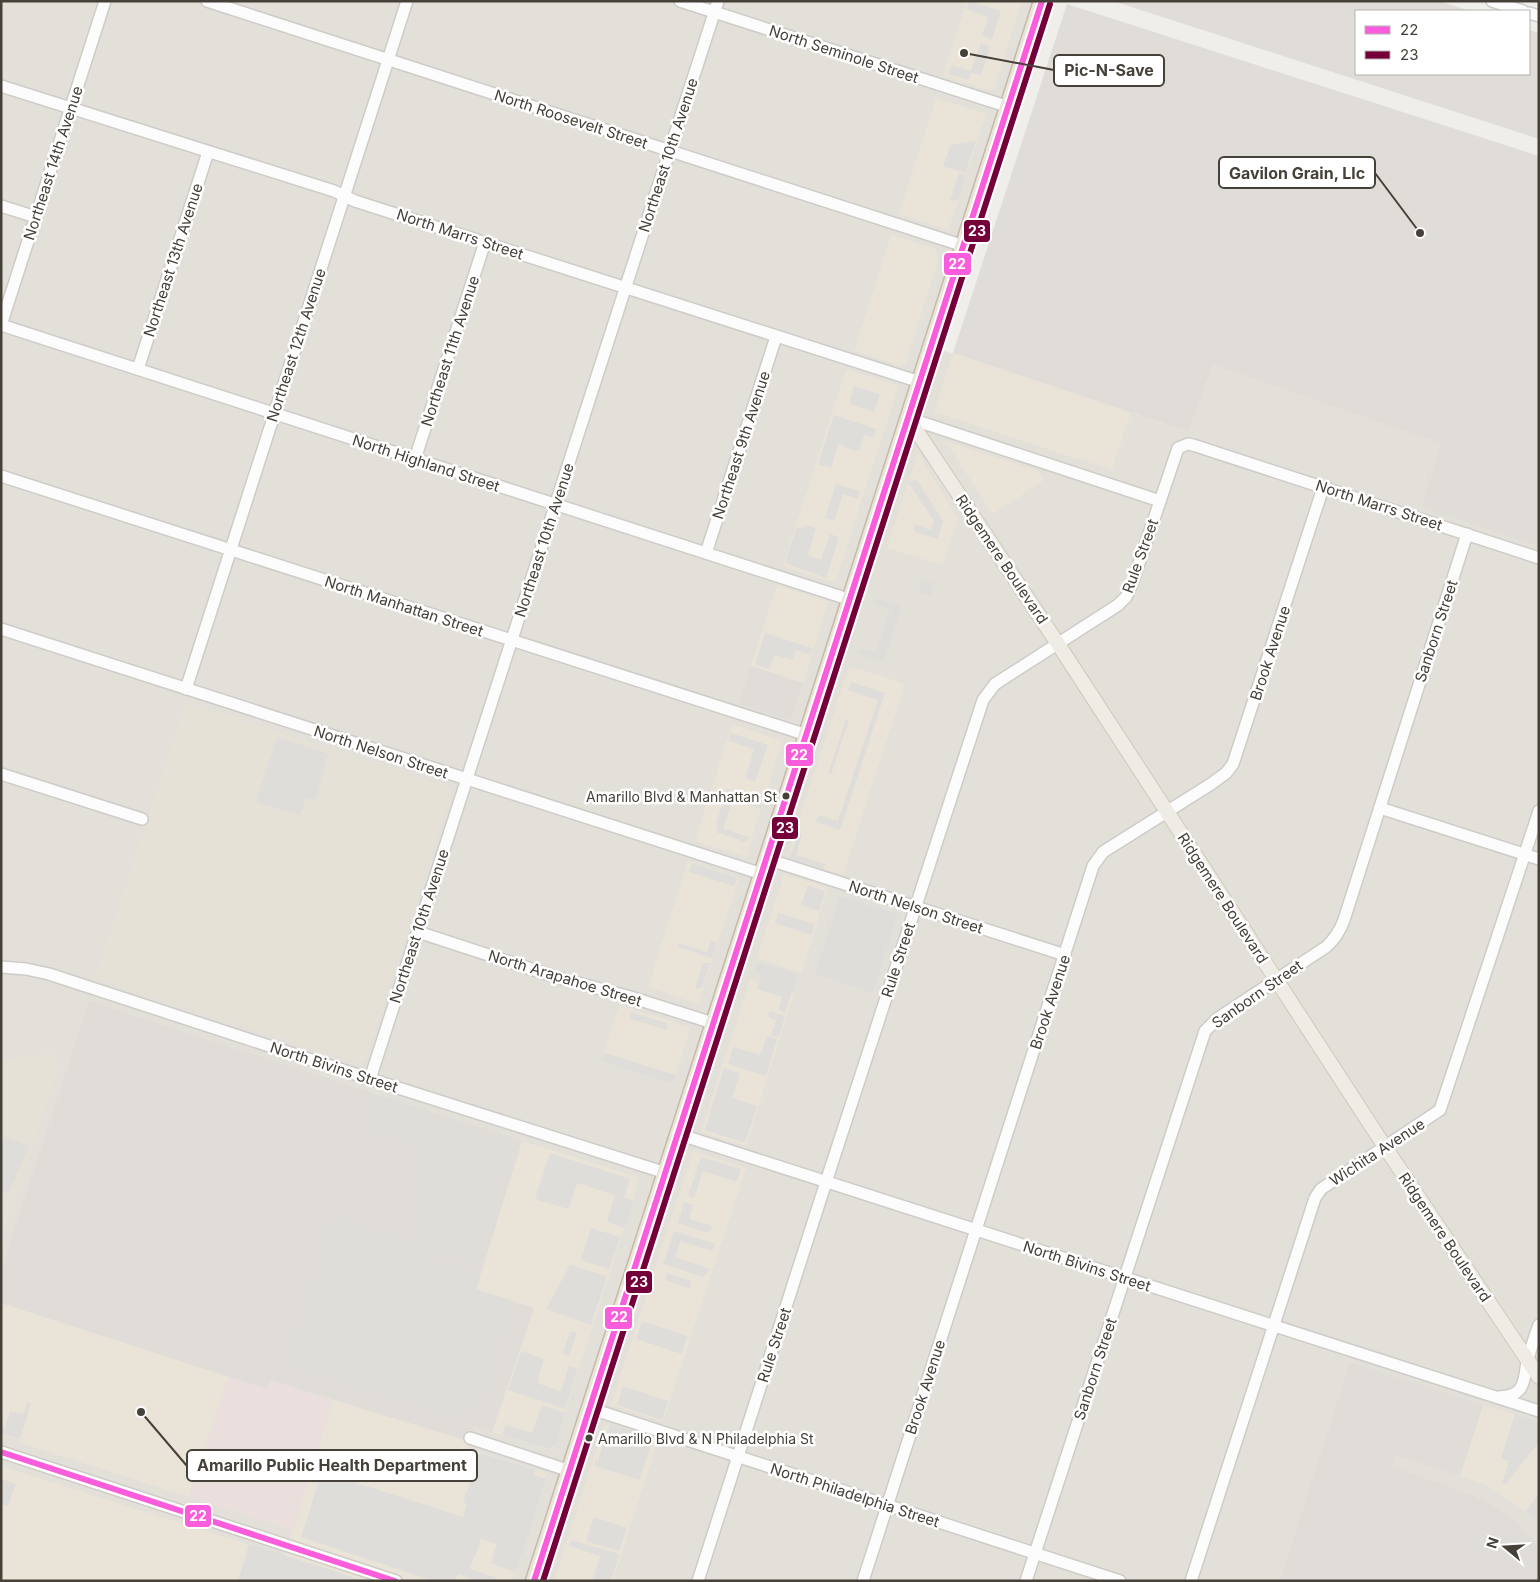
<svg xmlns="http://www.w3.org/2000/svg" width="1540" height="1582" font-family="Inter,sans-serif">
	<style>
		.residential { fill: #e3e0d9 }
		.commercial { fill: #eae3d8 }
		.industrial { fill: #e0ddd9 }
		.education { fill: #e6e1d7 }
		.medical { fill: #eadfdc }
		.parking { fill: #dfddda }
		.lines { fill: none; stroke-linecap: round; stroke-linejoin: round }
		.minor-casing { stroke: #ceccc8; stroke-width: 14 }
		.major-casing { stroke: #d0c9ba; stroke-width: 16 }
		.highway-casing { stroke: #c5baa9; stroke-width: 19 }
		.minor { stroke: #fdfcfc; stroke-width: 11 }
		.major { stroke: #efece5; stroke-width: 14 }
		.highway { stroke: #eae5db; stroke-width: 16 }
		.bus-1-casing { stroke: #fff; stroke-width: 10 }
		.bus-2-casing { stroke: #fff; stroke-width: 10 }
		.bus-1 { stroke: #f95ddc; stroke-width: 6 }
		.bus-2 { stroke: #750039; stroke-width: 6 }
		.bus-dot { fill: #454038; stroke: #fff; stroke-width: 2 }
		.labels { text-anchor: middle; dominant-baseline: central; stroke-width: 5; stroke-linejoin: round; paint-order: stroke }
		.bus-label { font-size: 14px; fill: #454038; stroke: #fff; text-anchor: end }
		.street-label { font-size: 15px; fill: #454038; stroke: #fff }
		.leader { fill: none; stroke: #454038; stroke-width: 2 }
		.callout-dot { fill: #454038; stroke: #fff; stroke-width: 2 }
		.callout { fill: #fff; stroke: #454038; stroke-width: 2 }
		.callout-label { font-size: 16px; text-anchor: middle; font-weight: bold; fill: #454038 }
		.line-badge { stroke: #fff; stroke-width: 2 }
		.badge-label { font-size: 14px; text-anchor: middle; font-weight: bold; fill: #fff }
	</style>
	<rect width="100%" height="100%" fill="#f0eeea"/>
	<!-- residential -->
	<path class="residential" d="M1,1H1037L927,345L1189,432L1213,365L1539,475V1581H1Z"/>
	<!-- commercial -->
	<g class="commercial">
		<path d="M967,1H1022L994,89L991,91L943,76Z"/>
		<path d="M936,98L986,114L949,228L946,229L899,214Z"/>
		<path d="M891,235L936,249L938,262L905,364L902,366L854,351Z"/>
		<path d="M953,353L1131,412L1112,470L934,412Z"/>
		<path d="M846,369L897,386L898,388L836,580L832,582L783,566Z"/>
		<path d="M945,441L1038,471L1044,480L993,514Z"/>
		<path d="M918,453L958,518L943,565L887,548Z"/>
		<path d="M777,585L828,602L803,683L751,666Z"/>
		<path d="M849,666L905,684L843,875L789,857V851Z"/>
		<path d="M732,724L782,741L746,857L695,841Z"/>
		<path d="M688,861L739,878L698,1004L648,987Z"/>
		<path d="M784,874L828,888L801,973L757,958Z"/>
		<path d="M750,979L794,993L746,1146L701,1132Z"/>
		<path d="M619,1005L689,1027L690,1030L673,1084L601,1061Z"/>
		<path d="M522,1141L637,1177L638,1184L553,1451L492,1432L533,1308L476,1290Z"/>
		<path d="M693,1151L746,1168L663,1422L611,1405Z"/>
		<path d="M1,1303L229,1377L189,1497L21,1443V1440L1,1434Z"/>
		<path d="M333,1400L468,1441L467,1448L544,1472L546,1475L527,1541L512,1581H1V1466L284,1556Z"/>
		<path d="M1483,1405L1539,1422V1523L1522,1509L1499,1493L1488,1486L1460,1476Z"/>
		<path d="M608,1423L658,1440L613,1581H554L603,1429Z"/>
	</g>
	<!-- industrial -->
	<g class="industrial">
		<path d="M1113,1H1439L1470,11H1356V74H1529V30L1539,33V139Z"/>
		<path d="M1067,4L1539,156V546L1422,507L1441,443L1213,365L1189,432L953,353Z"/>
		<path d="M751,666L803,683L792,716L788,720L739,704Z"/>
		<path d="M89,1001L369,1092L522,1141L476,1289L534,1308L492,1432L474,1426L468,1441L271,1380L268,1389L1,1303V1270Z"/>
		<path d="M1350,1362L1483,1405L1460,1476L1396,1455L1392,1467L1466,1493L1489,1503L1514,1519L1539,1548V1581H1280Z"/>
	</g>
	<!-- education -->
	<g class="education">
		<path d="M186,703L449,788L451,792L365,1059L358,1063L96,978Z"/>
		<path d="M53,1053L59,1064L1,1241V1061Z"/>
	</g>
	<!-- medical -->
	<path class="medical" d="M229,1377L267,1389L270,1380L333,1400L293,1531L189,1497Z"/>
	<!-- parking -->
	<g class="parking">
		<path d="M969,1L1001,11L992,39L982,36L988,17L966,9Z"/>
		<path d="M981,43L990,46L981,75L971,73L969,80L948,74L951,65L971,71Z"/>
		<path d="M976,141L965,173L943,166L951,145Z"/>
		<path d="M959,173L966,175L958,200L950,201Z"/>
		<path d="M854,386L880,394L874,412L849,404Z"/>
		<path d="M834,415L876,429L873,438L864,435L859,451L851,450L839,443L831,468L818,464Z"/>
		<path d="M917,480L943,521L938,539L915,532L914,524L931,530L934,521L908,482Z"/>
		<path d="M836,484L860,491L858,499L843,494L834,521L825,518Z"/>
		<path d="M807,525L816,528L808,555L821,560L830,534L839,537L826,578L785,563L797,527L801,528Z"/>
		<path d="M922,579L934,583L931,595L918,592Z"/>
		<path d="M876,598L902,607L883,662L856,653L859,648L876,653L890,610L874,604Z"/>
		<path d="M765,633L812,648L810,655L796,650L793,660L775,655L769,669L755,664Z"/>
		<path d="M851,682L885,693L840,830L816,822L818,815L838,821L878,700L848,690Z"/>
		<path d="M846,719L849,720L831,775L828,774Z"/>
		<path d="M731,733L768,745L755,782L745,778L754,749L728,741Z"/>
		<path d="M277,737L329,754L315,800L306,798L300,815L256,802Z"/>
		<path d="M727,789L761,800V809L734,800L732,802L724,826V829L751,838L745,842L716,832L718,825L716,824Z"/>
		<path d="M798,833L802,834L796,855L825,864L824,869L790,858Z"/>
		<path d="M692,863L737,878L734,886L689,872Z"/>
		<path d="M808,885L825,891L819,911L801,905Z"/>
		<path d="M840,896L898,914L873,993L815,974Z"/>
		<path d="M778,913L815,924L811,935L775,923Z"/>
		<path d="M711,941L717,943L712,958L678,947L679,943L707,952Z"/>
		<path d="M758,962L798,974L785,1012L778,1010L782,997L757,989L762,974L755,972Z"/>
		<path d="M703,963H710L702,988L695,989Z"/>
		<path d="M770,1011L785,1016L779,1037L771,1035L776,1020L768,1017Z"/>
		<path d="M630,1012L667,1023V1030L631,1019Z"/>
		<path d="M767,1036L777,1039L766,1076L728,1064L733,1047L760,1055Z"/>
		<path d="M604,1053L676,1075L673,1084L601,1061Z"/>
		<path d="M724,1068L740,1073L732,1098L757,1106L745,1143L705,1130Z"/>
		<path d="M377,1095L431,1112L428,1124L439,1128L443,1116L465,1123L463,1130L510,1145L474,1261L435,1248L430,1261L470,1274L471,1271L480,1274L476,1290L510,1300L476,1406L445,1412L291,1365L336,1220L415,1244L427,1206L413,1201L424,1167L418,1165L424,1146L366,1128Z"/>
		<path d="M4,1136L29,1146L8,1194L1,1191V1143Z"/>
		<path d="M550,1153L630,1179L624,1197L633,1201L625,1228L607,1222L615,1195L577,1183L568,1209L535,1199Z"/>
		<path d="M701,1157L741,1169L737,1182L703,1171L694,1198L688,1196Z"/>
		<path d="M684,1202L693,1205L689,1219L714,1227L707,1233L678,1223Z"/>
		<path d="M591,1228L620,1237L609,1269L581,1260Z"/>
		<path d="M674,1231L715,1244L712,1251L680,1241L675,1257L710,1269L703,1277L663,1264Z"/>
		<path d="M570,1265L607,1276L591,1325L546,1309Z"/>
		<path d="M667,1273L691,1281L689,1288L665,1280Z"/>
		<path d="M642,1321L687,1336L682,1354L636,1339Z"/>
		<path d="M570,1331L577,1333L569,1356L563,1354Z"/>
		<path d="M521,1351L544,1359L537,1383L561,1391L569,1366L578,1369L565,1409L508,1390Z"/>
		<path d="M623,1386L668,1401L662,1420L617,1405Z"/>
		<path d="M27,1402L31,1403L20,1439L1,1433V1428H5L10,1411L23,1415Z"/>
		<path d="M542,1405L565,1413L555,1447H551L550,1449L502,1435L506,1425L532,1433Z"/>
		<path d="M1515,1414L1539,1422V1442L1506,1484L1502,1483L1509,1461L1501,1458Z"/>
		<path d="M610,1424L654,1438L639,1480L595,1466V1460L598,1461Z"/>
		<path d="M480,1453L536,1470L534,1475L545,1479L527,1541L515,1572L491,1563L497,1544L481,1539L470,1569L497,1578L496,1581H477L458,1574L455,1581H434L301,1537L322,1472L463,1517L467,1504L463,1503Z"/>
		<path d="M1,1479L16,1484L8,1506L1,1504Z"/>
		<path d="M1539,1493V1523L1525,1512Z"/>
		<path d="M594,1517L627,1528L619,1551L586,1541Z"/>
		<path d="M571,1540L619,1554L611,1581H592L600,1556L569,1546Z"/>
		<path d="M249,1544L343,1574L362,1581H238Z"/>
	</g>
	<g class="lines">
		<defs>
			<g id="minor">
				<path d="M207,1L964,246"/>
				<path d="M680,1L1009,107"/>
				<path d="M1492,1L1523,11"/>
				<path d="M1529,13L1539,16"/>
				<path d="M1,86L334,191L355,201L920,382"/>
				<path d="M1,206L36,217"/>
				<path d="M1,325L851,600"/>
				<path d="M1,325L105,1"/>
				<path d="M138,369L208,152"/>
				<path d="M908,418L1160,501"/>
				<path d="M415,459L485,242"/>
				<path d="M1,476L807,735"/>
				<path d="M706,553L776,337"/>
				<path d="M1,629L762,874"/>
				<path d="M186,689L407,1"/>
				<path d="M1,774L142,819"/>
				<path d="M1380,808L1539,859"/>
				<path d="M767,859L1065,955"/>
				<path d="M418,932L559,978L627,996L713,1023"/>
				<path d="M1,967L26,969L49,974L370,1079L666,1173"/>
				<path d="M370,1079L718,1"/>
				<path d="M678,1134L1539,1411"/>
				<path d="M1499,1397C1507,1396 1514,1396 1520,1389C1526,1381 1525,1368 1528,1359C1531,1347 1535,1336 1539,1325"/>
				<path d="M589,1408L1120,1581"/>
				<path d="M470,1438L570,1471"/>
				<path d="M1,1452L396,1581"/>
				<path d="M698,1581L826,1182L983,700L995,684L1118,605L1126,597L1132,584L1178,448L1188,444L1193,445L1539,558"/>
				<path d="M863,1581L1093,866L1103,852L1211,784L1226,773L1233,764L1323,488"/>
				<path d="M1026,1581L1205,1031L1218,1018L1326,947C1335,939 1340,931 1344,920L1467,534"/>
				<path d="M1191,1581L1315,1198L1321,1189L1440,1110L1539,811"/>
			</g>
			<path id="major" d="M908,418L1058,644L1385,1147L1539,1377"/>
			<path id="highway" d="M534,1581L786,800L1042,1"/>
		</defs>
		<!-- minor casing -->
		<use href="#minor" class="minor-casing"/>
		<!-- major casing -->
		<use href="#major" class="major-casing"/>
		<!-- highway casing -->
		<use href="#highway" class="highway-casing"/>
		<!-- minor -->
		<use href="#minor" class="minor"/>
		<!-- major -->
		<use href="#major" class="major"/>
		<!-- highway -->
		<use href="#highway" class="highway"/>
		<defs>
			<g id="bus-1">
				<path d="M1,1452L395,1581"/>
				<path d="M534,1581L1042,1"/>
			</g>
			<path id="bus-2" d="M543,1581L1050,4"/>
		</defs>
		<!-- bus-1 casing -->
		<use href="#bus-1" class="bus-1-casing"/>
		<!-- bus-2 casing -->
		<use href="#bus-2" class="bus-2-casing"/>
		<!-- bus-1 -->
		<use href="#bus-1" class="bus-1"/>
		<!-- bus-2 -->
		<use href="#bus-2" class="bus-2"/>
	</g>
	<!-- markers -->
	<g class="bus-dot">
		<circle cx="786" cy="796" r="4.5"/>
		<circle cx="589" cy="1438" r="4.5"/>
	</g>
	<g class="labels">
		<!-- bus labels -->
		<g class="bus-label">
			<text x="777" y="796">Amarillo Blvd &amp; Manhattan St</text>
			<text x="598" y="1438" text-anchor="start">Amarillo Blvd &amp; N Philadelphia St</text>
		</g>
		<!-- street labels -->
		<g class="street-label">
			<text transform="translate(844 54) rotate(18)">North Seminole Street</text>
			<text transform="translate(571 119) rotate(18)">North Roosevelt Street</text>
			<text transform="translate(668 155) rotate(-72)">Northeast 10th Avenue</text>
			<text transform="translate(53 163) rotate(-72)">Northeast 14th Avenue</text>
			<text transform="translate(460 234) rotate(18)">North Marrs Street</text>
			<text transform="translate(173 260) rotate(-72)">Northeast 13th Avenue</text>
			<text transform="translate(296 345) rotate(-72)">Northeast 12th Avenue</text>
			<text transform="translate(450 351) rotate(-72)">Northeast 11th Avenue</text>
			<text transform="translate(741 445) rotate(-72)">Northeast 9th Avenue</text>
			<text transform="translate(426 463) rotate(18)">North Highland Street</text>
			<text transform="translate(1379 505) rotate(18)">North Marrs Street</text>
			<text transform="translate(544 540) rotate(-72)">Northeast 10th Avenue</text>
			<text transform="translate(1140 556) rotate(-70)">Rule Street</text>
			<text transform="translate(1002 559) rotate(56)">Ridgemere Boulevard</text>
			<text transform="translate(404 606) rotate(18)">North Manhattan Street</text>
			<text transform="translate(1436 631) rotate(-72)">Sanborn Street</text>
			<text transform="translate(1270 653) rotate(-72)">Brook Avenue</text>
			<text transform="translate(381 752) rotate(18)">North Nelson Street</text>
			<text transform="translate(1223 898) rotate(57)">Ridgemere Boulevard</text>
			<text transform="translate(916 907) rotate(18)">North Nelson Street</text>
			<text transform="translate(419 926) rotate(-72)">Northeast 10th Avenue</text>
			<text transform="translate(898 960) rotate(-72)">Rule Street</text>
			<text transform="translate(565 978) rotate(17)">North Arapahoe Street</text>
			<text transform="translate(1257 994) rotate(-35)">Sanborn Street</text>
			<text transform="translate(1050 1002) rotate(-72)">Brook Avenue</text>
			<text transform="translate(334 1067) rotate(18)">North Bivins Street</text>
			<text transform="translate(1377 1152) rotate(-33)">Wichita Avenue</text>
			<text transform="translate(1445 1237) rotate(56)">Ridgemere Boulevard</text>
			<text transform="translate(1087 1266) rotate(18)">North Bivins Street</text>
			<text transform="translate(774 1345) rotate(-72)">Rule Street</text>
			<text transform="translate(1095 1369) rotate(-72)">Sanborn Street</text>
			<text transform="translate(925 1387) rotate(-72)">Brook Avenue</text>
			<text transform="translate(855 1495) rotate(18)">North Philadelphia Street</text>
		</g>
	</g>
	<!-- callouts -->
	<path class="leader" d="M964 53L1054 70M1420 233L1375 173M141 1412L187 1466"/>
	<g class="callout-dot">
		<circle cx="964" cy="53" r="5"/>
		<circle cx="1420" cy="233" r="5"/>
		<circle cx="141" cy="1412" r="5"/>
	</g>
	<g class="callout">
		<rect x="1054" y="55" width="110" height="31" rx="5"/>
		<rect x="1219" y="157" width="156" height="31" rx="5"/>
		<rect x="187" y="1450" width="290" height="31" rx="5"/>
	</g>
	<g class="callout-label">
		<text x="1109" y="76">Pic-N-Save</text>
		<text x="1297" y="179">Gavilon Grain, Llc</text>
		<text x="332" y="1471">Amarillo Public Health Department</text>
	</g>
	<g class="line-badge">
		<rect x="963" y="219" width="28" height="24" rx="5" fill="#750039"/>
		<rect x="943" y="252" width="29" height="24" rx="5" fill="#f95ddc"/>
		<rect x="785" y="743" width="29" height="24" rx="5" fill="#f95ddc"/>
		<rect x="771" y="816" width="28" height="24" rx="5" fill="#750039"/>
		<rect x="625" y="1270" width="28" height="24" rx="5" fill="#750039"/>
		<rect x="604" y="1306" width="29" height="24" rx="5" fill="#f95ddc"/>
		<rect x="184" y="1504" width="28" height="24" rx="5" fill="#f95ddc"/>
	</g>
	<g class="badge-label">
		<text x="977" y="236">23</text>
		<text x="957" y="269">22</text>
		<text x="799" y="760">22</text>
		<text x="785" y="833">23</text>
		<text x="639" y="1287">23</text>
		<text x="619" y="1322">22</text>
		<text x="198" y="1521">22</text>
	</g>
	<!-- border -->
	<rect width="1540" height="1582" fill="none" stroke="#454038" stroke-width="5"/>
	<!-- legend -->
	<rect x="1355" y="10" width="175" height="65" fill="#ffffff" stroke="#b5b3af"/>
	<rect x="1365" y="26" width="25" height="8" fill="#f95ddc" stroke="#b5b3af"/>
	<text x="1400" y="35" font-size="15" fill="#454038">22</text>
	<rect x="1365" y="51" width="25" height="8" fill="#750039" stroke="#b5b3af"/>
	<text x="1400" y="60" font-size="15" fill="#454038">23</text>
	<!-- north arrow -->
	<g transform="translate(1505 1547) rotate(288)" stroke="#ffffff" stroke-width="4" paint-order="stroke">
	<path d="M0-4L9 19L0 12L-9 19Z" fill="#454038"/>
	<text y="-8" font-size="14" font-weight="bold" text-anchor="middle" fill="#454038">N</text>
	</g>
</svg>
